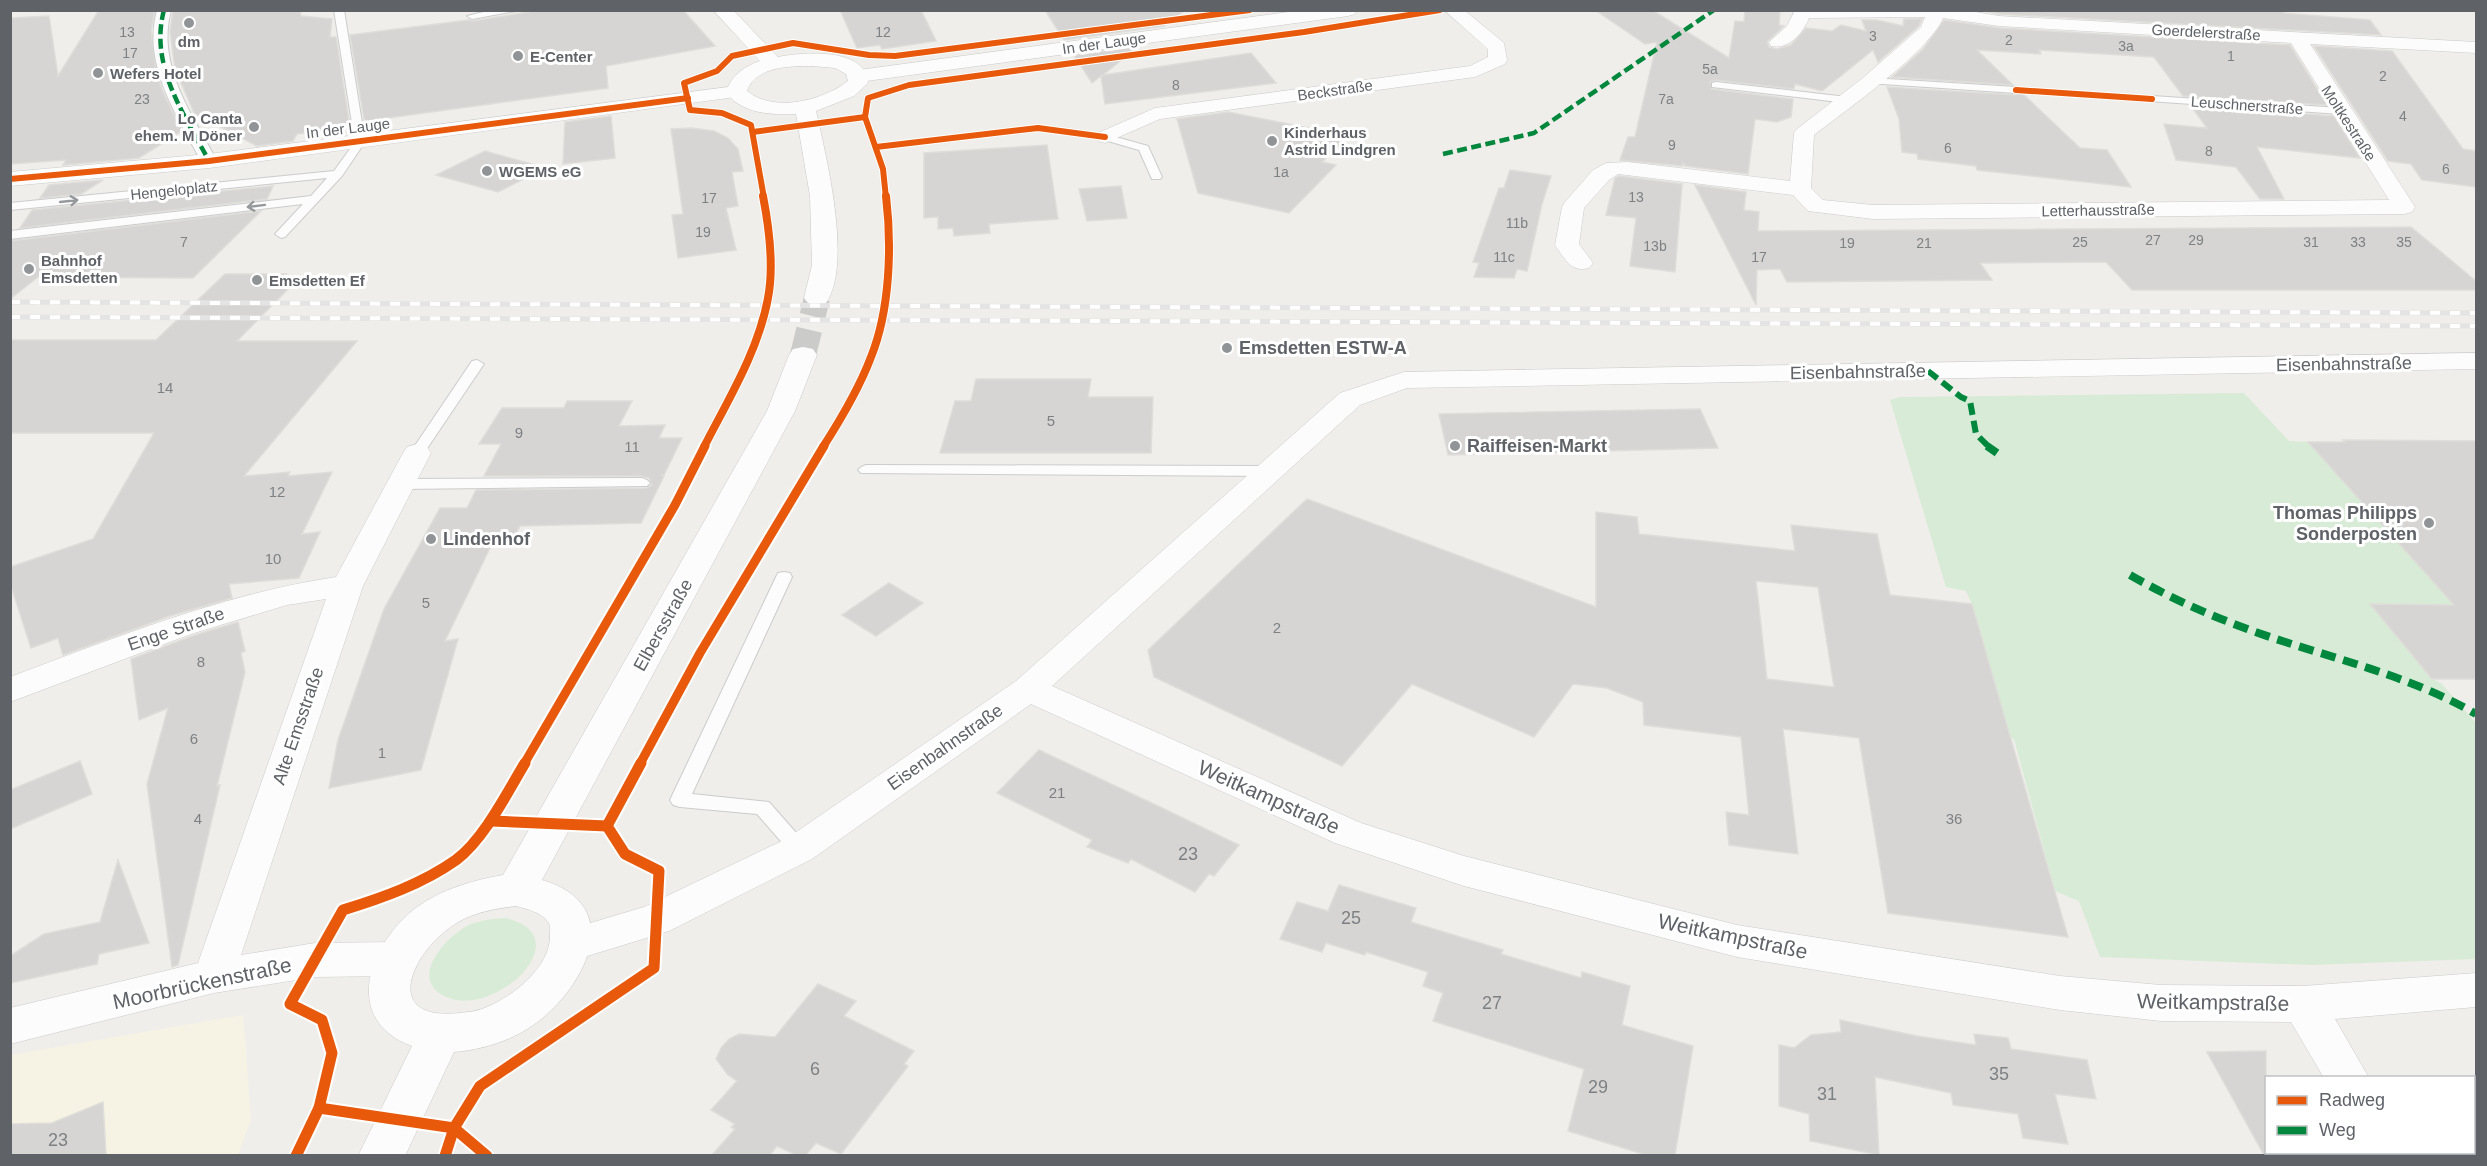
<svg xmlns="http://www.w3.org/2000/svg" width="2487" height="1166" font-family="Arial,sans-serif">
	<style>
		.commercial { fill: #f7f3e4 }
		.green { fill: #d8ebd6 }
		.building { fill: #d6d5d3; stroke: #deddd9; stroke-width: 1.5; fill-rule: evenodd }
		.lines { fill: none; stroke-linecap: round; stroke-linejoin: round }
		.secondary-tunnel { stroke: #cbcbca; stroke-width: 26; stroke-dasharray: 26 14; stroke-linecap: butt }
		.service-casing { stroke: #cbcccc; stroke-width: 2 }
		.pedestrian-casing { stroke: #cbcccc; stroke-width: 2 }
		.minor-casing { stroke: #cbcccc; stroke-width: 1 }
		.tertiary-casing { stroke: #cbcccc; stroke-width: 1 }
		.secondary-casing { stroke: #cacacb; stroke-width: 1 }
		.service { fill: #fdfcfc; fill-rule: evenodd }
		.pedestrian { fill: #fdfcfc; fill-rule: evenodd }
		.minor { fill: #fdfcfc; fill-rule: evenodd }
		.tertiary { fill: #fdfcfc; fill-rule: evenodd }
		.secondary { fill: #fdfcfc; fill-rule: evenodd }
		.rail-casing { stroke: #e4e4e4; stroke-width: 5 }
		.rail { stroke: #fff; stroke-width: 4; stroke-dasharray: 10; stroke-linecap: butt }
		.quiet-far2 { stroke: #00873e; stroke-width: 4.5; stroke-dasharray: 10 4.5; stroke-linecap: butt }
		.quiet-far1 { stroke: #00873e; stroke-width: 6; stroke-dasharray: 12 6; stroke-linecap: butt }
		.quiet { stroke: #00873e; stroke-width: 8; stroke-dasharray: 15 8; stroke-linecap: butt }
		.cycleway-far3-casing { stroke: #fff; stroke-width: 8 }
		.cycleway-far2-casing { stroke: #fff; stroke-width: 10 }
		.cycleway-far1-casing { stroke: #fff; stroke-width: 13 }
		.cycleway-casing { stroke: #fff; stroke-width: 15 }
		.cycleway-far3 { stroke: #e8590c; stroke-width: 6 }
		.cycleway-far2 { stroke: #e8590c; stroke-width: 8 }
		.cycleway-far1 { stroke: #e8590c; stroke-width: 9 }
		.cycleway { stroke: #e8590c; stroke-width: 11 }
		.oneway { stroke: #96999c }
		.poi-dot { fill: #919496; stroke: #fff; stroke-width: 2 }
		.labels { text-anchor: middle; dominant-baseline: central; stroke-width: 6; stroke-linejoin: round; paint-order: stroke }
		.far-number-label { font-size: 14px; fill: #7e8184 }
		.far-street-label { font-size: 15px; fill: #5f6368; stroke: #fff }
		.far-poi-label { font-size: 15px; font-weight: bold; fill: #5f6368; stroke: #fff; text-anchor: start }
		.number-label { font-size: 15px; fill: #7e8184 }
		.poi-label { font-size: 18px; font-weight: bold; fill: #5f6368; stroke: #fff; text-anchor: start }
		.street-label { font-size: 18px; fill: #5f6368; stroke: #fff }
		.near-number-label { font-size: 18px; fill: #7e8184 }
		.near-street-label { font-size: 21px; fill: #5f6368; stroke: #fff }
	</style>
	<rect width="100%" height="100%" fill="#efeeea"/>
	<!-- commercial -->
	<path class="commercial" d="M243,1015L251,1119L238,1155L11,1156V1055Z"/>
	<!-- green -->
	<g class="green">
		<path d="M2244,393L2289,441L2308,442L2454,605H2371L2432,679L2441,683L2476,723V959L2311,965L2100,957L2079,901L2055,891L2014,739L2009,737L1972,604L1966,591L1946,587L1890,400L1900,397Z"/>
		<path d="M505,918C580,935 501,1013 452,999C404,984 443,938 469,925C481,920 493,919 505,918Z"/>
	</g>
	<!-- building -->
	<g class="building">
		<path d="M99,10H155L151,30L156,70L162,90L182,131L139,158L63,165L66,160L10,164V18L49,16L58,76Z"/>
		<path d="M173,10H300L301,16L332,19L330,37H336L350,127L297,134L293,141L257,146L204,118L198,122L175,69L170,31Z"/>
		<path d="M541,10H683L715,46L606,66L608,88L373,120L381,123L365,125L350,35L469,20L472,21Z"/>
		<path d="M840,10H921L936,41L882,49L880,45L857,48Z"/>
		<path d="M1045,10H1185L1164,26L1064,40Z"/>
		<path d="M1595,10H1652L1729,58L1735,21L1744,22L1745,10H1780L1779,25L1784,26L1767,42L1769,47L1777,49L1791,45L1806,28L1832,31L1841,25L1866,31L1862,20H1876L1903,26L1904,19H1922L1919,26L1878,62L1873,50L1822,91L1795,84L1794,89L1716,80L1710,82L1712,89L1793,99L1791,117L1777,122L1755,119L1748,174L1685,166L1683,163V166L1620,160L1628,137H1635L1657,42L1645,44Z"/>
		<path d="M1980,10H2282L2284,13L2370,20L2381,35L1999,14Z"/>
		<path d="M1944,20L1999,28L2290,45L2327,105L2183,96L2154,57L2039,50L2041,54L1977,50L2013,85L1892,77L1923,49Z"/>
		<path d="M1139,46L1103,75L1251,53L1276,83L1105,104L1101,76L1092,83L1074,55Z"/>
		<path d="M2314,46L2392,51L2463,149L2476,151V187L2422,180L2411,164L2388,161Z"/>
		<path d="M1887,87L2016,95L2021,92L2080,148L2107,150L2131,187L1977,170L1976,166L1918,159L1917,154L1902,152L1899,119Z"/>
		<path d="M2191,106L2334,116L2360,158L2257,147L2284,199H2260L2236,167L2176,160L2164,124L2207,128Z"/>
		<path d="M1228,112L1349,136L1322,162L1336,165L1289,213L1198,193L1177,119Z"/>
		<path d="M611,116L615,158L563,164L565,122Z"/>
		<path d="M691,128L714,131L728,138L738,149L743,171L732,172L738,206L726,208L736,250L678,258L672,215L683,214L671,129Z"/>
		<path d="M1047,145L1058,219L989,224L990,233L954,236L953,228L938,229V217L924,218V153Z"/>
		<path d="M485,151L546,168L498,192L436,175Z"/>
		<path d="M1510,170L1551,176L1542,204L1527,271L1517,269L1514,278L1474,277L1479,263L1473,262L1499,188H1504Z"/>
		<path d="M1619,176L1682,184L1675,272L1630,266L1636,218L1606,215L1615,178Z"/>
		<path d="M103,180L81,194L40,198L49,185Z"/>
		<path d="M1695,185L1746,192L1744,210L1759,212L1758,231L2411,227L2476,281V290H2132L2106,262L1980,263L1992,280L1787,282L1780,269L1757,270L1756,305Z"/>
		<path d="M273,186L267,199L20,228L32,210Z"/>
		<path d="M1121,186L1127,218L1087,221L1079,189Z"/>
		<path d="M261,211L193,278L38,277L10,299V241Z"/>
		<path d="M225,274H286L283,277H300L237,341H357L244,476L290,472L288,476L332,472L302,534L320,532L299,578L229,584L232,598L170,616L63,655L58,638L31,648L10,583V567L93,539L154,433H10V340H156Z"/>
		<path d="M976,379H1091L1088,397H1153L1151,453H940L955,401H971Z"/>
		<path d="M567,401H632L619,426L665,425L659,438H682L664,475H661L664,476L641,523L520,526L510,546H491L445,641L458,639L421,770L329,788L338,740L384,609L440,508H467L476,490L647,488L652,485L649,478L642,476H484L501,444H479L502,408H564Z"/>
		<path d="M1700,409L1718,448L1448,455L1439,414Z"/>
		<path d="M2343,440L2476,441V679H2432L2370,604L2454,605L2308,442H2345Z"/>
		<path d="M1307,499L1596,607V512L1637,517L1639,534L1795,551L1791,525L1877,534L1890,595L1972,604L2068,937L1888,913L1859,738L1783,729L1798,854L1729,845L1726,812L1749,815L1741,737L1644,725L1643,702L1607,688L1573,684L1534,737L1412,684L1342,766L1154,677L1148,650ZM1756,581L1818,587L1834,687L1767,679Z"/>
		<path d="M889,583L923,603L876,636L842,615Z"/>
		<path d="M238,622L245,651L241,653L245,672L217,786L220,785L178,965L172,967L147,784L168,708L139,720L131,659L192,636Z"/>
		<path d="M1039,750L1158,806L1239,845L1214,876L1209,874L1195,892L1131,859L1128,863L1087,847L1092,840L997,793Z"/>
		<path d="M80,761L92,794L10,829V790Z"/>
		<path d="M118,860L149,943L99,954L97,964L10,983V956L44,934L100,922Z"/>
		<path d="M1339,885L1416,908L1411,922L1503,950L1501,954L1581,978L1582,972L1630,986L1622,1025L1693,1046L1675,1155H1646L1568,1131L1584,1069L1433,1021L1443,993L1423,986L1428,972L1366,952L1365,955L1326,943L1322,952L1280,939L1297,902L1328,911Z"/>
		<path d="M818,984L856,1001L844,1016L914,1051L904,1064L908,1066L841,1154L816,1143L806,1155H796L777,1146L770,1155H712L735,1129L731,1127L735,1124L711,1110L737,1081L728,1075L716,1059L721,1048L729,1039L739,1034L775,1037Z"/>
		<path d="M1840,1020L1917,1036L1976,1045L1974,1034L2008,1038L2011,1049L2087,1060L2096,1099L2055,1094L2068,1144L2023,1138L2018,1114L1953,1105L1951,1093L1875,1077L1879,1155L1810,1141L1809,1114L1779,1106V1045L1794,1048L1811,1035L1841,1032Z"/>
		<path d="M2266,1051V1155H2264L2207,1052Z"/>
		<path d="M103,1102L106,1155H10V1124L52,1123Z"/>
	</g>
	<g class="lines">
		<!-- secondary-tunnel -->
		<path class="secondary-tunnel" d="M803,355L817,298"/>
		<defs>
			<g id="service">
				<path d="M334,10H344L365,142L342,176L285,237L281,238L275,234L303,204L10,239V231L311,196L327,178L10,210V203L334,171L355,142Z"/>
				<path d="M492,10H521L472,19L467,16Z"/>
				<path d="M1871,78L2016,87L2021,90L2016,93L1867,83V79Z"/>
				<path d="M1716,82L1847,97L1852,100L1847,103L1712,87V83Z"/>
				<path d="M2152,96L2341,108L2346,111L2341,114L2148,101V97Z"/>
				<path d="M1105,134L1148,146L1162,177L1160,179H1152L1139,150L1101,139L1100,137Z"/>
				<path d="M477,360L484,364L424,453L422,456H412L410,453L472,361Z"/>
				<path d="M866,465L1270,466L1278,471L1270,476L861,473L858,470L861,467Z"/>
				<path d="M642,478L647,480L650,483L647,486L403,489L395,484L403,479Z"/>
				<path d="M784,572L790,573L792,577L692,794L769,802L806,844L809,849L806,854L799,857L792,854L757,814L680,807L673,805L670,800L776,577L778,573Z"/>
			</g>
			<path id="pedestrian" d="M157,10H171C156,65 192,115 217,161L215,164L209,166L201,161C177,115 142,65 157,10Z"/>
			<g id="minor">
				<path d="M1444,10H1464L1504,43L1507,60L1505,64L1475,77L1160,119L1105,143L1098,141L1095,137L1098,133L1155,108L1470,66L1488,57V49Z"/>
				<path d="M1795,10H1964L1999,16L2476,42V53L2310,44L2415,207L2412,212L2404,214L1873,219L1808,211L1793,195L1618,174L1609,180L1584,208L1579,244L1593,263L1589,268C1571,273 1565,259 1555,245L1562,207L1565,202L1593,170L1606,163L1628,162L1790,181L1794,133L1797,129L1864,77L1921,27L1925,17L1809,18C1803,33 1789,50 1771,46L1769,42L1787,26ZM1943,18L1999,26L2291,43L2389,200L1873,205L1823,200L1811,188L1814,135C1845,111 1929,52 1943,18Z"/>
				<path d="M2476,353V369L1407,388L1360,405L1052,686L1361,823L1464,856L1737,925L2060,976L2161,985L2303,986L2476,973V1007L2335,1019L2369,1078H2324L2291,1022L2161,1021L2060,1010L1737,957L1464,886L1335,843L1031,704L812,859L669,931L571,961L557,957L551,945L557,933L644,907L786,839L1016,681L1340,393L1404,372Z"/>
				<path d="M417,444L427,447L431,453L363,586L241,955L315,943L395,942L409,947L415,959L409,971L395,976L315,977L214,993L10,1044V1008L198,963L326,599L287,605L191,634L10,702V677C117,637 223,594 336,577L403,453L407,447Z"/>
				<rect x="2372" y="1152" width="45" height="4"/>
			</g>
			<g id="tertiary">
				<path d="M1303,10H1357L1355,14L1348,16L859,82L852,80L849,76L852,72L859,70Z"/>
				<path d="M736,86L743,88L746,92L743,96L209,168L10,186V172L209,154Z"/>
			</g>
			<g id="secondary">
				<path d="M713,10H733L778,57C803,52 866,47 868,83L854,96L816,111C826,156 853,264 826,303L817,306L808,303L804,298L812,265L810,196L796,114C772,115 741,114 726,92C732,75 743,67 760,61ZM812,66L835,68L846,74L848,81C822,101 774,113 747,91C756,66 790,66 812,66Z"/>
				<path d="M803,347L813,349L817,355L795,411L542,880C629,905 584,990 532,1026C510,1041 481,1050 454,1052L405,1156H358L412,1046C340,1020 370,942 417,907C442,889 474,880 503,875L767,411L789,355L793,349ZM516,906C527,909 541,912 548,922C551,926 550,931 550,935C551,966 514,996 487,1007C479,1011 469,1012 460,1013C379,1022 412,951 455,924C474,912 494,909 516,906Z"/>
			</g>
		</defs>
		<!-- service casing -->
		<use href="#service" class="service-casing"/>
		<!-- pedestrian casing -->
		<use href="#pedestrian" class="pedestrian-casing"/>
		<!-- minor casing -->
		<use href="#minor" class="minor-casing"/>
		<!-- tertiary casing -->
		<use href="#tertiary" class="tertiary-casing"/>
		<!-- secondary casing -->
		<use href="#secondary" class="secondary-casing"/>
		<!-- service -->
		<use href="#service" class="service"/>
		<!-- pedestrian -->
		<use href="#pedestrian" class="pedestrian"/>
		<!-- minor -->
		<use href="#minor" class="minor"/>
		<!-- tertiary -->
		<use href="#tertiary" class="tertiary"/>
		<!-- secondary -->
		<use href="#secondary" class="secondary"/>
		<defs>
			<g id="rail">
				<path d="M10,302L2476,313"/>
				<path d="M10,317L2476,326"/>
			</g>
		</defs>
		<!-- rail casing -->
		<use href="#rail" class="rail-casing"/>
		<!-- rail -->
		<use href="#rail" class="rail"/>
		<!-- quiet-far2 -->
		<g class="quiet-far2">
			<path d="M164,10C149,65 184,114 209,161"/>
			<path d="M1443,154L1534,133L1714,10"/>
		</g>
		<!-- quiet-far1 -->
		<path class="quiet-far1" d="M1928,371L1961,397L1970,401L1976,434L1989,447"/>
		<!-- quiet -->
		<g class="quiet">
			<path d="M1987,446L1997,453"/>
			<path d="M2130,575C2177,602 2225,622 2276,639C2343,661 2414,678 2476,714"/>
		</g>
		<defs>
			<g id="cycleway-far3">
				<path d="M2016,90L2152,99"/>
				<path d="M753,132L865,117"/>
				<path d="M876,147L1038,128L1105,137"/>
				<path d="M10,179L209,161L688,98"/>
				<path d="M764,198L751,125L722,113L690,110L684,83L717,71L732,56L793,43L869,55L895,56L1250,10"/>
				<path d="M886,198L883,169L865,117L868,98L909,85L1304,32L1440,10"/>
			</g>
			<g id="cycleway-far2">
				<path d="M704,447C728,400 758,352 768,298C774,267 769,227 763,196"/>
				<path d="M823,447C841,419 859,389 871,357C890,310 892,246 886,196"/>
			</g>
			<g id="cycleway-far1">
				<path d="M524,764L675,505L705,446"/>
				<path d="M640,764L700,653L824,446"/>
			</g>
			<g id="cycleway">
				<path d="M491,821L607,826"/>
				<path d="M607,826L641,763"/>
				<path d="M319,1108L454,1128L487,1156"/>
				<path d="M296,1156L319,1108L332,1053L322,1020L290,1004L343,910C382,898 422,884 456,860C484,839 507,793 525,763"/>
				<path d="M445,1156L454,1128L480,1086L654,968L659,871L625,854L607,826"/>
			</g>
		</defs>
		<!-- cycleway-far3 casing -->
		<use href="#cycleway-far3" class="cycleway-far3-casing"/>
		<!-- cycleway-far2 casing -->
		<use href="#cycleway-far2" class="cycleway-far2-casing"/>
		<!-- cycleway-far1 casing -->
		<use href="#cycleway-far1" class="cycleway-far1-casing"/>
		<!-- cycleway casing -->
		<use href="#cycleway" class="cycleway-casing"/>
		<!-- cycleway-far3 -->
		<use href="#cycleway-far3" class="cycleway-far3"/>
		<!-- cycleway-far2 -->
		<use href="#cycleway-far2" class="cycleway-far2"/>
		<!-- cycleway-far1 -->
		<use href="#cycleway-far1" class="cycleway-far1"/>
		<!-- cycleway -->
		<use href="#cycleway" class="cycleway"/>
	</g>
	<!-- one-way arrows -->
	<defs><path id="oneway-shaft" d="M-6 0H5M1.5-3L5.5 0L1.5 3" fill="none" stroke-width="1.6" stroke-linecap="round" stroke-linejoin="round" transform="scale(1.5)"/></defs>
	<g class="oneway">
		<use href="#oneway-shaft" transform="translate(69 201) rotate(-6)"/>
		<use href="#oneway-shaft" transform="translate(256 206) rotate(173)"/>
	</g>
	<!-- markers -->
	<g class="poi-dot">
		<circle cx="189" cy="23" r="6"/>
		<circle cx="518" cy="56" r="6"/>
		<circle cx="98" cy="73" r="6"/>
		<circle cx="254" cy="127" r="6"/>
		<circle cx="1272" cy="141" r="6"/>
		<circle cx="487" cy="171" r="6"/>
		<circle cx="29" cy="269" r="6"/>
		<circle cx="257" cy="280" r="6"/>
		<circle cx="1227" cy="348" r="6"/>
		<circle cx="1455" cy="446" r="6"/>
		<circle cx="2429" cy="523" r="6"/>
		<circle cx="431" cy="539" r="6"/>
	</g>
	<g class="labels">
		<!-- far-number labels -->
		<g class="far-number-label">
			<text x="127" y="32">13</text>
			<text x="883" y="32">12</text>
			<text x="1873" y="36">3</text>
			<text x="2009" y="40">2</text>
			<text x="2126" y="46">3a</text>
			<text x="130" y="53">17</text>
			<text x="2231" y="56">1</text>
			<text x="1710" y="69">5a</text>
			<text x="2383" y="76">2</text>
			<text x="1176" y="85">8</text>
			<text x="142" y="99">23</text>
			<text x="1666" y="99">7a</text>
			<text x="2403" y="116">4</text>
			<text x="1672" y="145">9</text>
			<text x="1948" y="148">6</text>
			<text x="2209" y="151">8</text>
			<text x="2446" y="169">6</text>
			<text x="1281" y="172">1a</text>
			<text x="1636" y="197">13</text>
			<text x="709" y="198">17</text>
			<text x="1517" y="223">11b</text>
			<text x="703" y="232">19</text>
			<text x="2153" y="240">27</text>
			<text x="2196" y="240">29</text>
			<text x="184" y="242">7</text>
			<text x="2080" y="242">25</text>
			<text x="2311" y="242">31</text>
			<text x="2358" y="242">33</text>
			<text x="2404" y="242">35</text>
			<text x="1847" y="243">19</text>
			<text x="1924" y="243">21</text>
			<text x="1655" y="246">13b</text>
			<text x="1504" y="257">11c</text>
			<text x="1759" y="257">17</text>
		</g>
		<!-- far-street labels -->
		<g class="far-street-label">
			<text transform="translate(2206 32) rotate(3)">Goerdelerstraße</text>
			<text transform="translate(1104 43) rotate(-8)">In der Lauge</text>
			<text transform="translate(1335 90) rotate(-8)">Beckstraße</text>
			<text transform="translate(2247 105) rotate(4)">Leuschnerstraße</text>
			<text transform="translate(2349 123) rotate(57)">Moltkestraße</text>
			<text transform="translate(348 128) rotate(-7)">In der Lauge</text>
			<text transform="translate(174 190) rotate(-6)">Hengeloplatz</text>
			<text transform="translate(2098 210) rotate(-1)">Letterhausstraße</text>
		</g>
		<!-- far-poi labels -->
		<g class="far-poi-label">
			<text x="189" y="41" text-anchor="middle">dm</text>
			<text x="530" y="56">E-Center</text>
			<text x="110" y="73">Wefers Hotel</text>
			<text x="242" y="118" text-anchor="end">Lo Canta<tspan x="242" dy="17">ehem. M Döner</tspan></text>
			<text x="1284" y="132">Kinderhaus<tspan x="1284" dy="17">Astrid Lindgren</tspan></text>
			<text x="499" y="171">WGEMS eG</text>
			<text x="41" y="260">Bahnhof<tspan x="41" dy="17">Emsdetten</tspan></text>
			<text x="269" y="280">Emsdetten Ef</text>
		</g>
		<!-- number labels -->
		<g class="number-label">
			<text x="165" y="387">14</text>
			<text x="1051" y="420">5</text>
			<text x="519" y="432">9</text>
			<text x="632" y="446">11</text>
			<text x="277" y="491">12</text>
			<text x="273" y="558">10</text>
			<text x="426" y="602">5</text>
			<text x="1277" y="627">2</text>
			<text x="201" y="661">8</text>
			<text x="194" y="738">6</text>
			<text x="382" y="752">1</text>
			<text x="1057" y="792">21</text>
			<text x="198" y="818">4</text>
			<text x="1954" y="818">36</text>
		</g>
		<!-- poi labels -->
		<g class="poi-label">
			<text x="1239" y="348">Emsdetten ESTW-A</text>
			<text x="1467" y="446">Raiffeisen-Markt</text>
			<text x="2417" y="513" text-anchor="end">Thomas Philipps<tspan x="2417" dy="21">Sonderposten</tspan></text>
			<text x="443" y="539">Lindenhof</text>
		</g>
		<!-- street labels -->
		<g class="street-label">
			<text transform="translate(2344 364) rotate(-1)">Eisenbahnstraße</text>
			<text transform="translate(1858 372) rotate(-1)">Eisenbahnstraße</text>
			<text transform="translate(663 625) rotate(-61)">Elbersstraße</text>
			<text transform="translate(176 629) rotate(-19)">Enge Straße</text>
			<text transform="translate(298 726) rotate(-71)">Alte Emsstraße</text>
			<text transform="translate(945 747) rotate(-35)">Eisenbahnstraße</text>
		</g>
		<!-- near-number labels -->
		<g class="near-number-label">
			<text x="1188" y="854">23</text>
			<text x="1351" y="918">25</text>
			<text x="1492" y="1003">27</text>
			<text x="815" y="1069">6</text>
			<text x="1999" y="1074">35</text>
			<text x="1598" y="1087">29</text>
			<text x="1827" y="1094">31</text>
			<text x="58" y="1140">23</text>
		</g>
		<!-- near-street labels -->
		<g class="near-street-label">
			<text transform="translate(1269 797) rotate(24)">Weitkampstraße</text>
			<text transform="translate(1733 936) rotate(12)">Weitkampstraße</text>
			<text transform="translate(202 983) rotate(-12)">Moorbrückenstraße</text>
			<text transform="translate(2213 1002) rotate(1)">Weitkampstraße</text>
		</g>
	</g>
	<!-- border -->
	<rect width="2487" height="1166" fill="none" stroke="#5f6368" stroke-width="24"/>
	<!-- legend -->
	<rect x="2265" y="1076" width="210" height="78" fill="#ffffff" stroke="#bfc1c3" stroke-width="1.5"/>
	<rect x="2277" y="1096" width="30" height="9" fill="#e8590c" stroke="#bfc1c3" stroke-width="1.5"/>
	<text x="2319" y="1106" font-size="18" fill="#5f6368">Radweg</text>
	<rect x="2277" y="1126" width="30" height="9" fill="#00873e" stroke="#bfc1c3" stroke-width="1.5"/>
	<text x="2319" y="1136" font-size="18" fill="#5f6368">Weg</text>
</svg>
